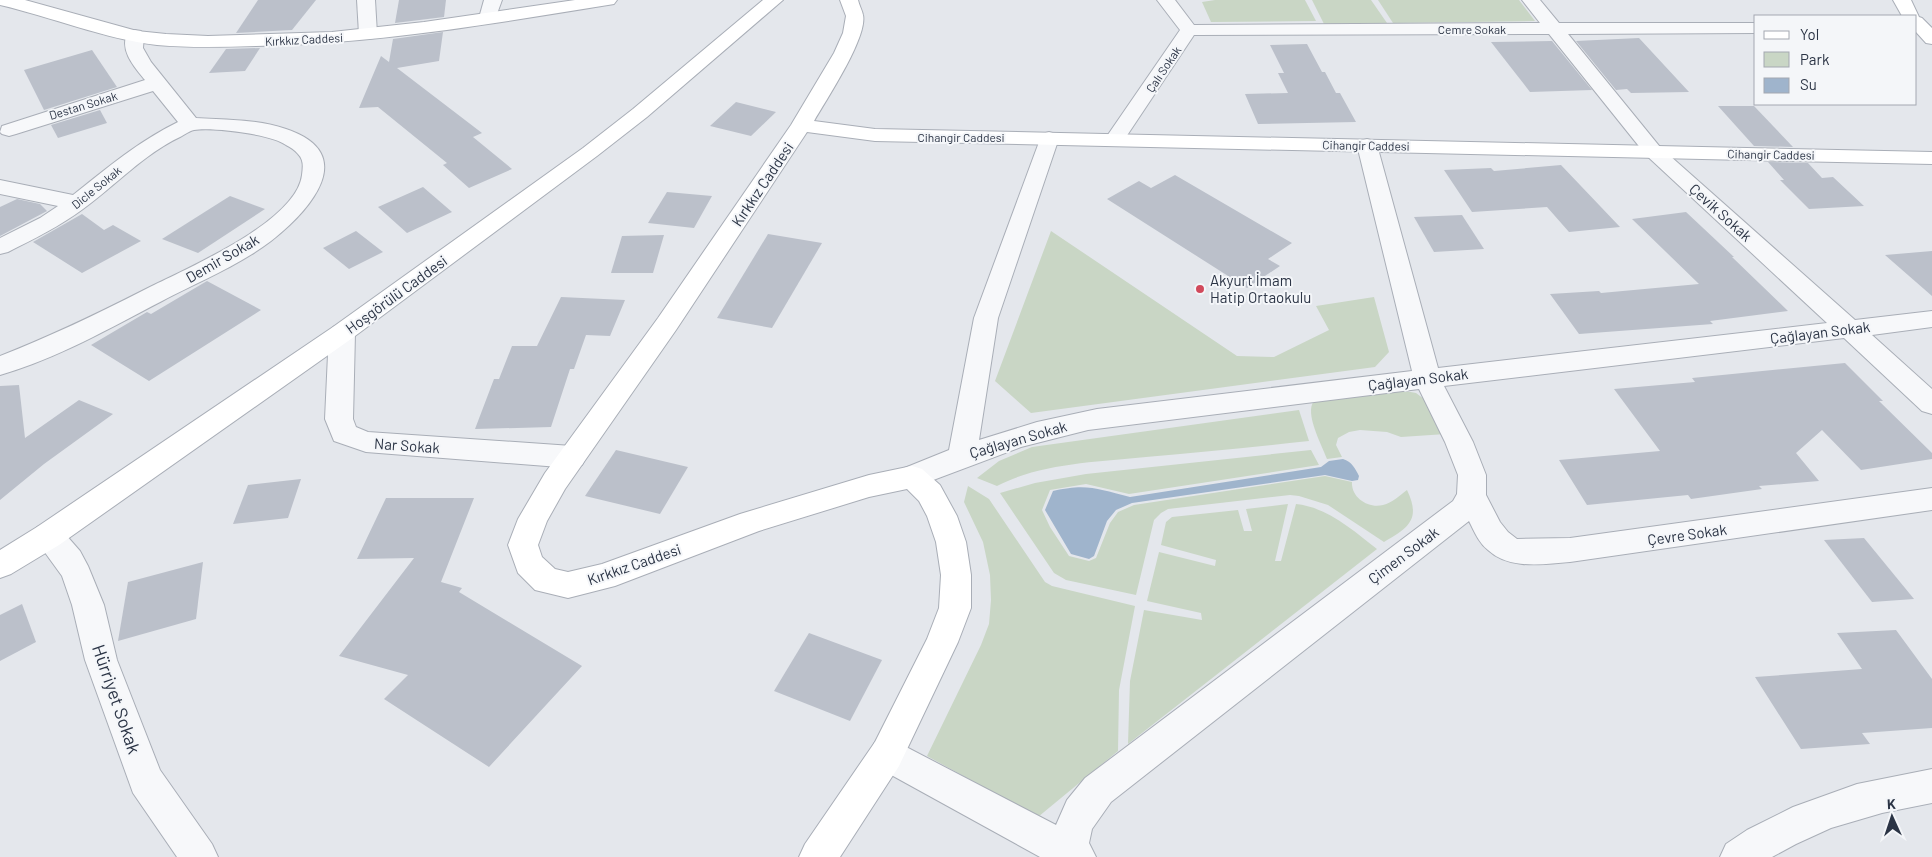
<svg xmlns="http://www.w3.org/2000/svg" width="1932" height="857" font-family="Barlow,sans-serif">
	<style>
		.green { fill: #c9d6c5 }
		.water { fill: #9fb4cc }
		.building { fill: #bbc0ca }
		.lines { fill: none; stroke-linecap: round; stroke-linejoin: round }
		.street-casing { stroke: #a9aeb7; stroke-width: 2 }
		.secondary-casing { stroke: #a9aeb7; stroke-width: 2 }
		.street { fill: #f7f8fa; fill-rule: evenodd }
		.secondary { fill: #fff; fill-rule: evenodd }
		.poi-dot { fill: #d1495b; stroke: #f4f6f9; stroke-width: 2 }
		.labels { text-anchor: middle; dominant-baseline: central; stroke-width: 4; stroke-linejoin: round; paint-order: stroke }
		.far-street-label { font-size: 12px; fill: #2b3445; stroke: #f4f6f9 }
		.street-label { font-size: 15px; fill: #2b3445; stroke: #f4f6f9 }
		.poi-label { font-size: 15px; fill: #2b3445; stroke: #f4f6f9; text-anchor: start }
		.near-street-label { font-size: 18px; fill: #2b3445; stroke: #f4f6f9 }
	</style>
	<rect width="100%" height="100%" fill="#e4e7ec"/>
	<!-- green -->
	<g class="green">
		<path d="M1215,0H1305L1316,21L1211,22L1202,2Z"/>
		<path d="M1312,0H1371L1387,23L1324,24Z"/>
		<path d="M1378,0H1519L1535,21L1393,23Z"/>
		<path d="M1051,231L1237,356L1274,357L1329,330L1316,306L1374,297L1389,352L1375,367L1031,413L995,381Z"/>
		<path d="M1405,391L1416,393L1424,399L1446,434L1401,437L1387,432L1360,430L1349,432L1338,438L1336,445L1342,457L1327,459C1322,445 1304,413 1314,401Z"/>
		<path d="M1299,410L1309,441C1255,447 1200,452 1146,457C1097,462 1041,463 997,486L977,478L999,461L1032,447Z"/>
		<path d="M1311,450L1319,465L1129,494L1086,484L1050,490L1042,510L1050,527L1069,556L1089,561L1096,558L1110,523L1118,512L1134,505L1325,476L1352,482C1351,498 1369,509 1383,505C1392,503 1400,495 1407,490C1421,519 1409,528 1384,542L1328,505L1299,496L1290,495L1168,509L1161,513L1154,520L1136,595L1066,580L1054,573L1000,493L1035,483L1086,474Z"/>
		<path d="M968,486L989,499L1045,582L1052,586L1135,606L1119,690L1118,751L1038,817L927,756L981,645L989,624L991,600L990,575L983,542L964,502Z"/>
		<path d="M1288,504L1275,561H1281L1296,504C1327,507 1354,531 1377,549L1128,744L1130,681L1144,610L1202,620L1201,613L1147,601L1159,552L1215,566L1216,560L1161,545L1166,522L1172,517L1238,510L1244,531H1252L1246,509Z"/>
	</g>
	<!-- water -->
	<path class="water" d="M1343,459C1352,462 1355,468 1359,476L1358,480L1352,481L1325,475L1132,503L1116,510L1107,521L1094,556L1089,559L1071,554L1045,510L1053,491C1087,483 1098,489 1130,497L1321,467L1329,461Z"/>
	<!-- building -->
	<g class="building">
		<path d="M258,0H316L292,30L236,33Z"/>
		<path d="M399,0H446L444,17L395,23Z"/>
		<path d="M443,32L439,61L397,68L482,133L473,137L512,169L469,188L443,165L447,163L378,107L359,108L381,56L389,62L393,39Z"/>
		<path d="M1639,38L1689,92L1631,93L1627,89L1616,90L1576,41Z"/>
		<path d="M1552,41L1592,90L1530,92L1491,42Z"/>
		<path d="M1307,44L1322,72H1325L1336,93H1340L1356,122L1258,124L1245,94L1288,93L1278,73H1284L1270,45Z"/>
		<path d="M260,48L245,71L209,73L226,49Z"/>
		<path d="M92,50L117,87L44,110L24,70Z"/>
		<path d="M736,102L776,112L751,136L710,126Z"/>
		<path d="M1718,106H1754L1793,147L1754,146Z"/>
		<path d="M100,110L107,123L58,138L51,125Z"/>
		<path d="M1768,162L1808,163L1822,178L1833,177L1864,206L1809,209L1780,180H1784Z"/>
		<path d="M1561,165L1620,227L1569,232L1547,207L1472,212L1444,170L1491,168L1494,171Z"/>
		<path d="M1175,175L1292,243L1268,259L1280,266L1247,288L1107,199L1139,181L1151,188Z"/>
		<path d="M423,187L452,212L407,233L378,207Z"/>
		<path d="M667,192L712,196L694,228L648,223Z"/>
		<path d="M230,196L265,209L198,253L162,239Z"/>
		<path d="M17,199L40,204L47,211L0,236V207Z"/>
		<path d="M1686,212L1734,257H1732L1788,311L1710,321L1713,324L1579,334L1550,294L1599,291L1601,293L1699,284L1632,219Z"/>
		<path d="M82,214L104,230L113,225L141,241L82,273L33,242Z"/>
		<path d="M1462,215L1484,249L1434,252L1414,217Z"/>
		<path d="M356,231L383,252L349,269L323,248Z"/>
		<path d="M768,234L822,243L772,328L717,318Z"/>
		<path d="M664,235L653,273H611L622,236Z"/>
		<path d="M1932,251V296L1885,255Z"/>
		<path d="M207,281L261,310L149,381L91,345L147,312L151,314Z"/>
		<path d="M561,297L625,300L610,336L586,335L574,369H570L551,427L475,429L494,379H499L512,346H537Z"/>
		<path d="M1845,363L1883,401H1879L1932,453V459L1861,470L1822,430L1796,453L1819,481L1759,486L1762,489L1691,499L1688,495L1587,505L1559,460L1660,451L1614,389L1695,382L1692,378Z"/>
		<path d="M19,385L25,438L79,400L113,414L44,464L0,500V386Z"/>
		<path d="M616,450L688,467L660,514L585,496Z"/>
		<path d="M301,479L288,518L233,524L248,485Z"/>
		<path d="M386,498H474L441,582L462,588L459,592L582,666L489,767L384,699L408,675L339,656L414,558L357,559Z"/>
		<path d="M1864,538L1914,599L1872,602L1824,540Z"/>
		<path d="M203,562L196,619L118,641L128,582Z"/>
		<path d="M22,604L36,642L0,661V615Z"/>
		<path d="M1896,630L1932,679V728L1862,733L1870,744L1801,749L1755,677L1862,669L1837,633Z"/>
		<path d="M809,633L882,660L850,721L774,691Z"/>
	</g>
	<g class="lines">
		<defs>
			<g id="street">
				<path d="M357,0H375L377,34L374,38L368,39L362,38L359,34Z"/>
				<path d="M484,0H502L494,22L488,23L482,22L479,18Z"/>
				<path d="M1157,0H1175L1194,25L1540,23L1522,0H1540L1559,23H1756V33L1568,34L1660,147L1855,320L1932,311V327L1872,335L1932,389V414L1922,411L1844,338L1444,386L1473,442L1486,475V495L1500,522L1508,532L1517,539L1570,538L1932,488V510L1570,562C1544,564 1509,570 1488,550C1479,543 1474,531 1469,521L1111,802L1092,829L1089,843L1096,857H1040L875,766L869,754L875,742L887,737L1056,825L1067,800L1085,778L1453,501L1457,494L1458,475L1445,442L1419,389L1088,430L1021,447L912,488L902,485L898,477L902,469L949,450L974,318L1042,134L1049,132L1056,134L1059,138L998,318L979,440L1037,422L1097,409L1412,371L1357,145L1360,141L1367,139L1374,141L1377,145L1438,368L1827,323L1646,155L1549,34L1194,35L1122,143L1115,145L1108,143L1105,139L1180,30Z"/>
				<path d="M135,30L141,31L144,35L143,48L151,62L196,118C226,120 257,119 286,129C361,154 309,211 271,241C238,266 198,282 162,301C110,328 56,359 0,375V356C49,337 97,314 144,290C183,270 296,223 302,175C303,167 304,160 298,154C295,150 290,147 286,145C271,134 211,127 194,130C189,131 184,135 180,137C144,154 116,185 83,209C60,226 34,239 8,252L0,254V238L40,218L58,206L0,194V180L73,195C107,168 139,141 178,122L153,91L16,134L9,136L2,134L0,132L2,126L145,80C135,68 117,48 129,31Z"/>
				<path d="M342,324L351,327L355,333L353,419L356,427L368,432L572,446L582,449L586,457L582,465L572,468L366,452L334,441L325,419L329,333L333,327Z"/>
				<path d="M48,524L59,527L80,551L88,566L104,605L117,660L160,770L212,844L218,857H177L133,793L85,660L72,605L62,576L33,536L37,527Z"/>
				<path d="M1932,769V803L1882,813L1831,828L1796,844L1772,857H1720L1726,844L1747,830L1793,807L1857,784Z"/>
			</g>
			<g id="secondary">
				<path d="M0,0H25L137,31L166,34L208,36L332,32L424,22L575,0H617L614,4L608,5C491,24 374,44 256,46C223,47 190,48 157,45C104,39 52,17 0,5Z"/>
				<path d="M763,0H783L647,117L597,156L351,339L59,545L11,574L0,578V550L37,527L333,327L583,148L633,109Z"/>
				<path d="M840,0H858C859,5 862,10 863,15C868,37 826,100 814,121L875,129L1932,152V164L875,141L807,132L676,330L565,489L547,521L538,545L542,557L555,569L568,572L602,564L740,514L869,475L912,466L922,469L940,485L957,516L966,542L971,575V608L958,642L899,766L840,857H799L805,844L875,742L927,639L939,608L941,575L936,542L927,516L919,501L907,489L869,497L759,531L615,586L568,598L535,590L518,573L508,545L518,519L545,473L658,318L791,125L834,53L843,33L846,16Z"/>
				<path d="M1893,0H1911L1919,17L1922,18L1932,28V44L1926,43L1916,32V16H1902Z"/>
			</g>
		</defs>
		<!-- street casing -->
		<use href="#street" class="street-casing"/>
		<!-- secondary casing -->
		<use href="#secondary" class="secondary-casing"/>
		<!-- street -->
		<use href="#street" class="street"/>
		<!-- secondary -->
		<use href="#secondary" class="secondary"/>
	</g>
	<!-- markers -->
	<circle class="poi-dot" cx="1200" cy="289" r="5"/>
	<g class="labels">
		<!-- far-street labels -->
		<g class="far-street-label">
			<text x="1472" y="29">Cemre Sokak</text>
			<text transform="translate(304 39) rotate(-3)">Kırkkız Caddesi</text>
			<text transform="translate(1163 69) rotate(-56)">Çalı Sokak</text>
			<text transform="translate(83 105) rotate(-17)">Destan Sokak</text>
			<text x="961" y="137">Cihangir Caddesi</text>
			<text transform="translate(1366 145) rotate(1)">Cihangir Caddesi</text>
			<text transform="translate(1771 154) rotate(1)">Cihangir Caddesi</text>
			<text transform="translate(96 187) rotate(-39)">Dicle Sokak</text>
		</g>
		<!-- street labels -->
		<g class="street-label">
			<text transform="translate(762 184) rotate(-56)">Kırkkız Caddesi</text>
			<text transform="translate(1721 212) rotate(42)">Çevik Sokak</text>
			<text transform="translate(222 258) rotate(-30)">Demir Sokak</text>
			<text transform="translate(396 294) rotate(-36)">Hoşgörülü Caddesi</text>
			<text transform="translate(1820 332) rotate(-7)">Çağlayan Sokak</text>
			<text transform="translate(1418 379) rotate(-7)">Çağlayan Sokak</text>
			<text transform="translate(1018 439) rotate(-16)">Çağlayan Sokak</text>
			<text transform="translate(407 445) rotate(4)">Nar Sokak</text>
			<text transform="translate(1687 534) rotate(-8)">Çevre Sokak</text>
			<text transform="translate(1403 555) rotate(-37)">Çimen Sokak</text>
			<text transform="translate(634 564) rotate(-19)">Kırkkız Caddesi</text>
		</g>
		<!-- poi labels -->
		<g class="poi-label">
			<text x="1210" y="280">Akyurt İmam<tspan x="1210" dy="17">Hatip Ortaokulu</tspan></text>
		</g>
		<!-- near-street labels -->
		<g class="near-street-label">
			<text transform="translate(117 699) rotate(71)">Hürriyet Sokak</text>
		</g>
	</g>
	<!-- legend -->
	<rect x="1754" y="15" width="162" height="90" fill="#f4f6f9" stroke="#a4a8b1"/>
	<rect x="1764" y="31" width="25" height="8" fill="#ffffff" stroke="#a4a8b1"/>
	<text x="1800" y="40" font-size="15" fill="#2b3445">Yol</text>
	<rect x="1764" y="52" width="25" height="15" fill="#c9d6c5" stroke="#a4a8b1"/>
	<text x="1800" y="65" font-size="15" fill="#2b3445">Park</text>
	<rect x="1764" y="78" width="25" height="15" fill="#9fb4cc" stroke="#a4a8b1"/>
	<text x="1800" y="90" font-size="15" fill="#2b3445">Su</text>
	<!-- north arrow -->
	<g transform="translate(1892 817) rotate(357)" stroke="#f4f6f9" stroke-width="4" paint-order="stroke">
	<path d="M0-4L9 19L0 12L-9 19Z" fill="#2b3445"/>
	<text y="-8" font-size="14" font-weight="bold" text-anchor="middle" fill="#2b3445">K</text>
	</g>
</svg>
